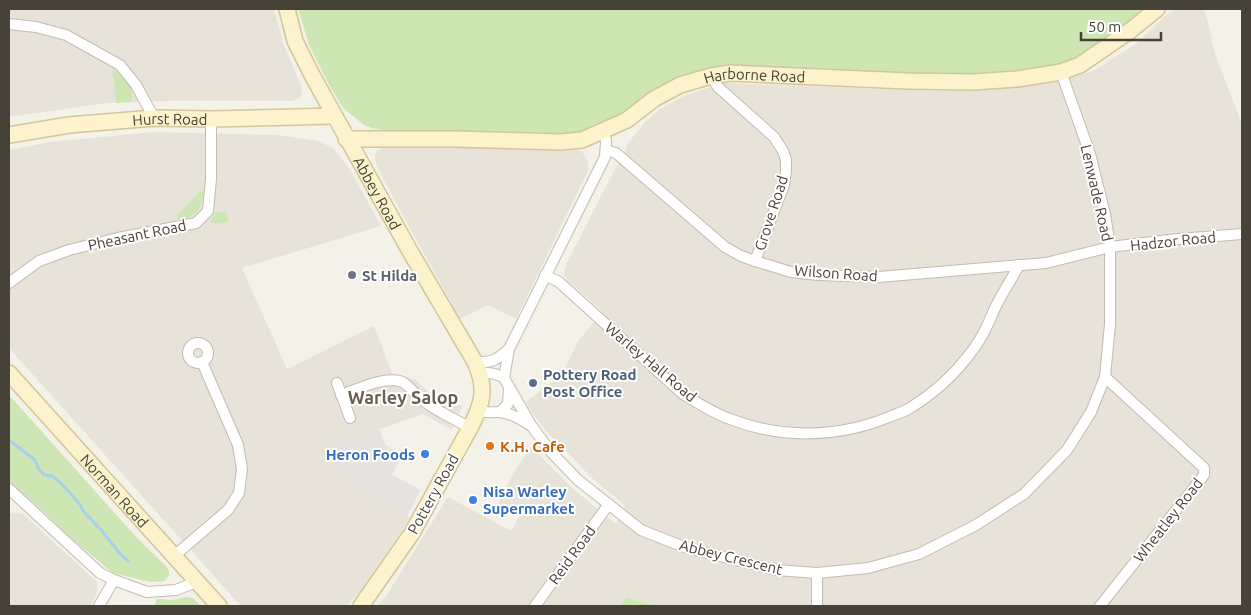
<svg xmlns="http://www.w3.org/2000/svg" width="1251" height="615" font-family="Ubuntu,sans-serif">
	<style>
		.residential { fill: #e8e3d8 }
		.green { fill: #cee6b4 }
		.parking { fill: #e6e4e1 }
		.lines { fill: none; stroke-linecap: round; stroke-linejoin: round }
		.stream { stroke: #a9cfee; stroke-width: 3 }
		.street-casing { stroke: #c2bcaf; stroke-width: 12 }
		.secondary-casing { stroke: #d2c59b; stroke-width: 18 }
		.street { stroke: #fff; stroke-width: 10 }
		.secondary { stroke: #fcf2cb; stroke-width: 15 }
		.worship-dot { fill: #6b7280; stroke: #fff; stroke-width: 2 }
		.service-dot { fill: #5c6f8a; stroke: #fff; stroke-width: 2 }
		.food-dot { fill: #e8710a; stroke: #fff; stroke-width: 2 }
		.shop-dot { fill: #3f7fe0; stroke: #fff; stroke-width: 2 }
		.labels { text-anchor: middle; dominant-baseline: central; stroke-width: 4; stroke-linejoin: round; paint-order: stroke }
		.street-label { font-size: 15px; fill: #474238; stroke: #fff }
		.worship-label { font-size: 15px; font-weight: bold; fill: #5b616d; stroke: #fff; text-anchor: start }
		.service-label { font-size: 15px; font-weight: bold; fill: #4e5e75; stroke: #fff; text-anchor: start }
		.food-label { font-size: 15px; font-weight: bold; fill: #c56008; stroke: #fff; text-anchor: start }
		.shop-label { font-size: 15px; font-weight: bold; fill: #366cbe; stroke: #fff; text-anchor: end }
		.quarter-label { font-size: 18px; font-weight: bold; fill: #6a604f; stroke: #fff }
	</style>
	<rect width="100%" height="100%" fill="#f4f1e9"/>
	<!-- residential -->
	<g class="residential">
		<path d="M9,9H274L284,46L302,87L301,97L293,101H171L107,103L9,117Z"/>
		<path d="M1175,9H1204L1210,30L1214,51L1241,122H1242V606H656L626,597L620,606H377L386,596L448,497L511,531L520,515L498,503L516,469L531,447L573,489L616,524L625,505L594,480L547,432L531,411L526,402L560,376L564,370L578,341L603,312L568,281L564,274L567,263L629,142L646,121L662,108L686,95L723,83L934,91L980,89L1049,83L1093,71L1137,43L1165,16Z"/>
		<path d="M153,132L278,135L318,141L333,148L349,168L381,226L242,268L287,369L374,326L392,373L416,380L440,403L448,407L463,405L452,430L423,414L325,448L341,472L410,518L361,590L346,606H241L9,348V150L51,142Z"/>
		<path d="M397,146L499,147L569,149L581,151L584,154L588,162V171L516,319L488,305L460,319L382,177L376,163L375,155L377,151L383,148Z"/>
		<path d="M9,512L23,514L97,582V593L90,606H9Z"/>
	</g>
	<!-- green -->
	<g class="green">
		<path d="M298,9H1150L1072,62L1046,68L1005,72L934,75L897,74L739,67L589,130L564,137L395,132L372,128L364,125L343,108L328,83L309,45Z"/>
		<path d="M113,69C124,79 136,86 131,102L116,103Z"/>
		<path d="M200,191L203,192C204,208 194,219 178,219L177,217L178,214Z"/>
		<path d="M226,211L229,222L215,224L210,221L215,212Z"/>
		<path d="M9,395L137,538L167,567L169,571V576L164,581L150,582L113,573L65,533L43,511L9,482Z"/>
		<path d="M185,597L193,598L201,606H154L157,599L172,600Z"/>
		<path d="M626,597L656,606H620Z"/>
	</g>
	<!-- parking -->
	<path class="parking" d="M379,429L386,445L402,455L392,475L421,490L407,516L341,472L325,448Z"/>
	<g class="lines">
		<!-- stream -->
		<path class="stream" d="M9,440L35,460L38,468L44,475L52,476L60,482L78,502L84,512L103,532L120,554L128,561"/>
		<defs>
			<g id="street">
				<path d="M9,24L36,27L66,35L120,65L136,85L154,118"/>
				<path d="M711,76L718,87L774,137L783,151L786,160V171L784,185L755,261"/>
				<path d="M606,150L616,153L725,247L741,256L755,261L791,272L818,275L879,277L1046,263L1110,247L1178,239L1242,234"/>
				<path d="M545,275L559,282L683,394C698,403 713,413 730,419C781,439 838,438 889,417C896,414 904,412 910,408C933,394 953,376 969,355C976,346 983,335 987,326C990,320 992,314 995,308C1002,294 1011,280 1019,265"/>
				<path d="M9,283L39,261L69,250L118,238L196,223L208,211L211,179V119"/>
				<circle cx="198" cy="353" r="10"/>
				<path d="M475,362C492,363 497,360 509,349"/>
				<path d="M480,373C489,372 496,373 504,378L531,425L550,451L578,480L641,530L684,547L776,570L817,573L868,568L919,554L976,525L1024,494L1067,450L1091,412L1105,377L1110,324V247L1105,214L1090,154L1061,72"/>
				<path d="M504,378L509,349L605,157L606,140L602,131"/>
				<path d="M337,383L350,418"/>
				<path d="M341,395C359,389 381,377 400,381C408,383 414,394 421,399C436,411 453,418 470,428"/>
				<path d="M479,411C486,413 492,412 499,412C511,413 520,419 530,425"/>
				<path d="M500,412L508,404L509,388"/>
				<path d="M9,489L100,573L114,580L147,592L176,590L196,582"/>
				<path d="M174,556L228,510L239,493L242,469L238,445L202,362"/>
				<path d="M817,573V606"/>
				<path d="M99,606L114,580"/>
				<path d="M535,606L609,504"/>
				<path d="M1100,606L1204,475V468L1105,377"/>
			</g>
			<g id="secondary">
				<path id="s1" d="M287,9L295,41L312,75L411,253L475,362C487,388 483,403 470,428L412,533L361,606"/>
				<path id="s2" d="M9,135L69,125L154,118L211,119L334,116"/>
				<path id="s3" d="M346,139H454L560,142L582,140L627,120L654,99L680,85L711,76L730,73L907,81L973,82L1017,79L1061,72L1080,65L1131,30L1157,9"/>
				<path id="s4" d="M9,373L219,606"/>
			</g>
		</defs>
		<!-- street casing -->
		<use href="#street" class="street-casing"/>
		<!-- secondary casing -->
		<use href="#secondary" class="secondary-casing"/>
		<!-- street -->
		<use href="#street" class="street"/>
		<!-- secondary -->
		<use href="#secondary" class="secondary"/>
	</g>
	<!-- markers -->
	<circle class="worship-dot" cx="352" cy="275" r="5"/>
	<circle class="service-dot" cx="533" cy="383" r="5"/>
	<circle class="food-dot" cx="490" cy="446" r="5"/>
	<g class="shop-dot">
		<circle cx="425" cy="454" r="5"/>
		<circle cx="473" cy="500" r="5"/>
	</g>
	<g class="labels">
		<!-- street labels -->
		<g class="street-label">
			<text stroke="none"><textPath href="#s3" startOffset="425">Harborne Road</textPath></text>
			<text stroke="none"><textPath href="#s2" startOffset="162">Hurst Road</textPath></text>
			<text transform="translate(1097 193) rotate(77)">Lenwade Road</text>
			<text stroke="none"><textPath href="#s1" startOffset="206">Abbey Road</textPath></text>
			<text transform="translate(771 213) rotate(-72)">Grove Road</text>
			<text transform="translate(137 235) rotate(-12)">Pheasant Road</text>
			<text transform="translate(1173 241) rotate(-6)">Hadzor Road</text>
			<text transform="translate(836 273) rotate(4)">Wilson Road</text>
			<text transform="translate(651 362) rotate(40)">Warley Hall Road</text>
			<text stroke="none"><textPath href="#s4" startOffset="158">Norman Road</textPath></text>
			<text transform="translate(433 494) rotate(-61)">Pottery Road</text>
			<text transform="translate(1168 520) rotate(-52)">Wheatley Road</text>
			<text transform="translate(572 555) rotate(-54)">Reid Road</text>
			<text transform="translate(731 557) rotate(14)">Abbey Crescent</text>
		</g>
		<!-- worship labels -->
		<g class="worship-label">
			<text x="362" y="275">St Hilda</text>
		</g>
		<!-- service labels -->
		<g class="service-label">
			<text x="543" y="374">Pottery Road<tspan x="543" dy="17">Post Office</tspan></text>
		</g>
		<!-- food labels -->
		<g class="food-label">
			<text x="500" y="446">K.H. Cafe</text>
		</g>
		<!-- shop labels -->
		<g class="shop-label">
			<text x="415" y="454">Heron Foods</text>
			<text x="483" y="491" text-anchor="start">Nisa Warley<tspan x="483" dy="17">Supermarket</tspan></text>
		</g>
		<!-- quarter labels -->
		<g class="quarter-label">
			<text x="403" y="397">Warley Salop</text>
		</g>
	</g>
	<!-- border -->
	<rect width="1251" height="615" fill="none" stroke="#474238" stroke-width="20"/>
	<!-- scale -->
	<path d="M1081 32v8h80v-8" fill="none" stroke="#474238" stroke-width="2.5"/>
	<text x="1088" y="32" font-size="15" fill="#474238" stroke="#ffffff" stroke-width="4" paint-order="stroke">50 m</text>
</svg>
